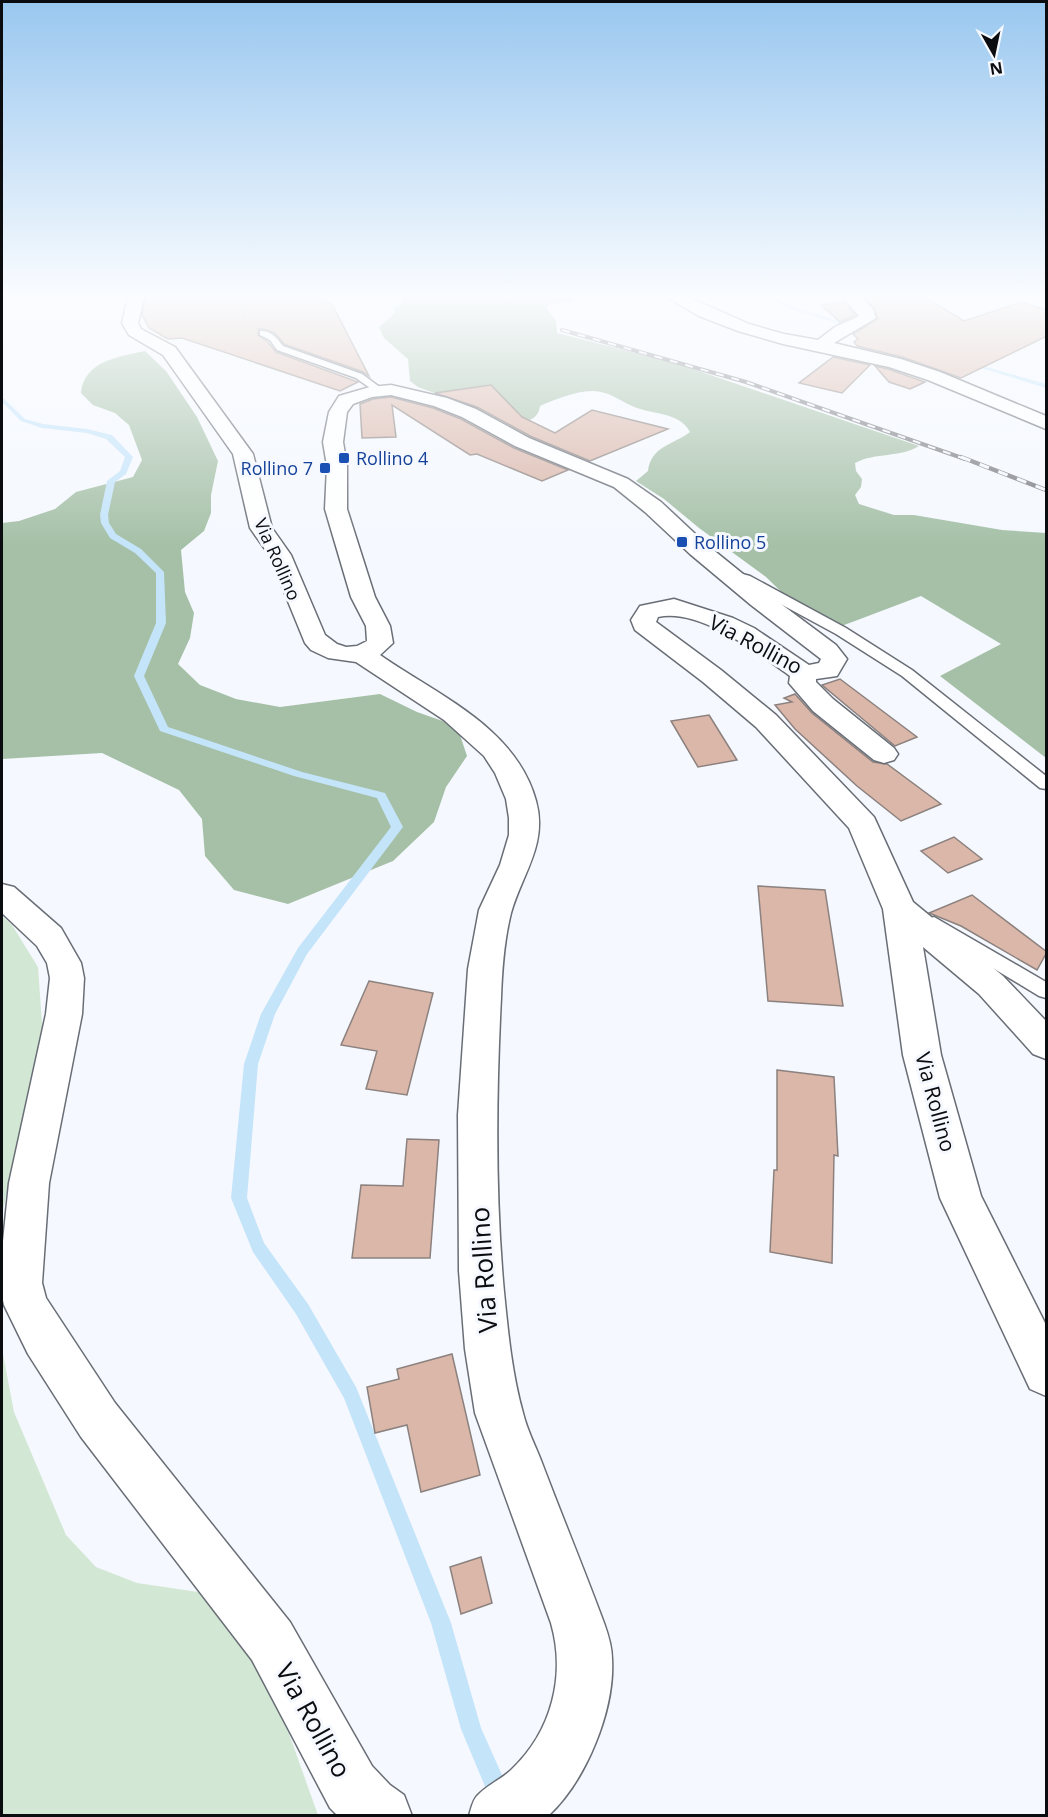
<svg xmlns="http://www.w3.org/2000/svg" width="1048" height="1817" font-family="'Open Sans',sans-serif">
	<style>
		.green { fill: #d3e8d4 }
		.forest { fill: #a5c0a7 }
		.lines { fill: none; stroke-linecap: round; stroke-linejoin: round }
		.stream { fill: #c4e4fa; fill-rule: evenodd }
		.building { fill: #dbb7aa; stroke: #8b817e; stroke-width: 1.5 }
		.service-casing { stroke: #696e76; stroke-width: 3 }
		.minor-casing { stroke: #696e76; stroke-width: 3 }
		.path { stroke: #a0a2a7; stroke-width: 2; stroke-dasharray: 1.5 2; stroke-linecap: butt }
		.service { fill: #fff; fill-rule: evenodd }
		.minor { fill: #fff; fill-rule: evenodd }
		.rail-far1-casing { stroke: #797b7f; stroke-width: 4 }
		.rail-casing { stroke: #797b7f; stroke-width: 4.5 }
		.rail-far1 { stroke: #f5f8fe; stroke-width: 2; stroke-dasharray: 8; stroke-linecap: butt }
		.rail { stroke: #f5f8fe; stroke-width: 3; stroke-dasharray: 10; stroke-linecap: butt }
		.transit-dot { fill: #1a4fb4; stroke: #f5f8fe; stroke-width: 2 }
		.labels { text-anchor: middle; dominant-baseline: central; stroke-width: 6; stroke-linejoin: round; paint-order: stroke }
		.far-transit-label { font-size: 18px; fill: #164399; stroke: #f5f8fe; text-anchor: start }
		.far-street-label { font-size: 18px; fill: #0b0c0f; stroke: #f5f8fe }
		.street-label { font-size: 21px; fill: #0b0c0f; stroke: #f5f8fe }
		.near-street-label { font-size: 26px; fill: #0b0c0f; stroke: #f5f8fe }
	</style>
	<rect width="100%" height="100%" fill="#f5f8fe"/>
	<!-- green -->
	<g class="green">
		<path d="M2,916L12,925L38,967L43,1037L13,1159L2,1216Z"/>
		<path d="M2,1349L14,1412L66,1535L96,1567L137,1583L212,1594L272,1686L318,1815H2Z"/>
	</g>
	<!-- forest -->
	<g class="forest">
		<path d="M404,293H568L575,298L573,301L549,304L547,309L556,321L557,333L675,363L919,446C900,458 876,452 855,463L856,471L862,479L861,487L855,495L859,504L894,515H914L1002,530L1046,533V758L940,676L1001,644L921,596L839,627L801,611L766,577L699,528L664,499L636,481L648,471C651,446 673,445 690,432C679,411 651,415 632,406C619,400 610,392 594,391C575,391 556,399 540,406C538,420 528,421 516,423L418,387L410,381L408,359L384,338L379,327L395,313L394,308L401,304Z"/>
		<path d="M145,351L166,371L197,417L218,461L211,495V513L204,531L181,550L185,592L194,613L190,638L178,664L200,685L236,699L280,707L380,694L417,712L457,726L467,756L446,787L434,822L393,861L288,904L234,890L205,856L202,819L179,790L102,753L2,759V523L19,521L55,509L76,492L133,477L142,460L129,425L115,413L93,405L81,393C84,361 118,357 145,351Z"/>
	</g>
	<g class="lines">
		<!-- stream -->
		<g class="stream">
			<path d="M759,293H765L795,307L879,334L874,335L791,309Z"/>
			<path d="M965,361L1046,384V388L965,363Z"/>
			<path d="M2,397L25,419L43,424L87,429L112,435L133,457L126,474L115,482L108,515L109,523L116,534L141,549L164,572L166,623L144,676L168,727L302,772L385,793L403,827L307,954L275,1014L258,1064L247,1198L264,1243L308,1304L356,1387L451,1623L481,1728L511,1795L508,1803L500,1806L492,1803L461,1729L431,1623L344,1398L296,1314L253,1252L231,1198L244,1064L261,1014L298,948L391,827L377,798L294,776L160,731L134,676L156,623V573L135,553L110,538L101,523L100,515L107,481L120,471L125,457L106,439L87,433L42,428L21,421L2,402Z"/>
		</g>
	</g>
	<!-- building -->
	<g class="building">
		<path d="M147,293H309L332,304L369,376L363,372L284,344L275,333L264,329H258V335L268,342L276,352L358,382L340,391L182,338L168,339L149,328L142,315Z"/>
		<path d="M900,293H918L964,321L1022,302L1047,310V336L961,378L902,357L857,346L854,342L858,339L853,334L878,319L874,307L865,298Z"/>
		<path d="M844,302L855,315L840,322L821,305Z"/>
		<path d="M833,357L870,365L842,393L799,383Z"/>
		<path d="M875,366L888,369L925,382L910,389L889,382Z"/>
		<path d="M491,385L522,417L555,433L592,410L668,429L590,461L530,436L477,407L435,393Z"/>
		<path d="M391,397L433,408L461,419L514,448L568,470L542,481L477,454L470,455L392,405L396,437L362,438L360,404L373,399Z"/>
		<path d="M840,679L917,737L895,746L822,685Z"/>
		<path d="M795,694L812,713L873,762L887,764L941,804L901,821L857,786L795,729L775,705L792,702L784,698Z"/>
		<path d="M709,715L737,760L698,767L671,721Z"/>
		<path d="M954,837L982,859L948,873L921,851Z"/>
		<path d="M758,886L825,890L843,1006L768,1001Z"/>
		<path d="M972,895L1047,952L1037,970L961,926L929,913Z"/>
		<path d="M369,981L433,993L407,1095L366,1089L377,1051L341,1045Z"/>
		<path d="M777,1070L834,1077L838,1156L834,1155L832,1263L770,1252L774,1170H777Z"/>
		<path d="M407,1139L439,1140L430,1258H352L361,1185L403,1186Z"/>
		<path d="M452,1354L480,1475L421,1492L407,1425L375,1433L367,1387L399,1379L397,1369Z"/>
		<path d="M481,1557L492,1603L461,1614L450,1567Z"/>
	</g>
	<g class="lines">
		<defs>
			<g id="service">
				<path d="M260,331C271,330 277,338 283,346L362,374L385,391L377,393L356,378L277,350L270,340L260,335Z"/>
				<path d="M735,572L750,576L846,628L912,670L1046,776V789L1040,788L902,676L836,634L740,582L729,576Z"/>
				<path d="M934,917L1046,982V998L1039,996L928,929L925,924L928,919Z"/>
			</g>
			<g id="minor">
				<path d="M129,293H145L138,323L141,329L175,347L253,454L272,528L291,555L325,635L337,644L346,647L357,646L367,641L366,626L351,597L325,509L327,466L323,442L329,412L339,396L370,387L391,385L447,398L476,409L529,438L628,479L661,502L706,544L769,595L836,645L847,659L837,676L816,679V682L833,699L894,748L898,754L894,760L884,763L874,760L813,711L789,683L790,676C756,652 700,608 658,617L656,622L721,670L776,715L874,817L913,902L1003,976L1046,1021V1059L1033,1054L979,994L923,947L941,1055L981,1196L1046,1325V1396L1030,1389L940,1198L903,1055L883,909L849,828L756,727L703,682L635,630L631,620L640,606L674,599L733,618L754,628L809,665L819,663L821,659L751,605L690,554L645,512L614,487L515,446L462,417L434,406L391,395L372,397L353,404L347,412L343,442L347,466V509L375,597L390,626L393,643L380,655C437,695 516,727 536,801C548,844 522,874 511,913C504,941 502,970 501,998C496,1096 495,1194 504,1292C508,1332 512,1374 523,1413C527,1430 536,1447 542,1463C562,1516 584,1569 604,1623C608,1634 612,1647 612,1659C615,1710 586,1781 548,1816H469C471,1809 473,1799 478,1795C485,1787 501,1779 511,1770C552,1732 566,1675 551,1623L475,1413L465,1349L459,1271L458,1115L468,969L479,910L500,865L509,835V818L506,799L495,773L484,756L444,720L356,662L328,658L311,650L305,643L269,555L250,528L233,454L163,355L129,335L122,323Z"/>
				<path d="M660,293H679L749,324L784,334L818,340L835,327L859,316L840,293H856L872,308L876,318L834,343L901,359L940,372L1046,416V429L928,380L889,367L783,344L738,331L699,316Z"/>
				<path d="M2,884L14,887L61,928L81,963L84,978L82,1014L49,1183L42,1283L46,1298L115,1403L290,1622L372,1766L390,1785L404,1795L412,1816H338L330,1808L252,1660L81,1437L28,1354L4,1305L2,1296V1251L9,1183L46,1014L50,978L47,963L37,946L2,913Z"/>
			</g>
		</defs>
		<!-- service casing -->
		<use href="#service" class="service-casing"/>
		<!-- minor casing -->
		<use href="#minor" class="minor-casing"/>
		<!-- path -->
		<path class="path" d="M231,293L238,299L245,318"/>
		<!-- service -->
		<use href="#service" class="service"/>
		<!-- minor -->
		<use href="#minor" class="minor"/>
		<defs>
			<path id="rail-far1" d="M562,330L746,382L965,459"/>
			<path id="rail" d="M961,457L1046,490"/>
		</defs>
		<!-- rail-far1 casing -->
		<use href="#rail-far1" class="rail-far1-casing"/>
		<!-- rail casing -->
		<use href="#rail" class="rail-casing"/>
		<!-- rail-far1 -->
		<use href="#rail-far1" class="rail-far1"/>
		<!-- rail -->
		<use href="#rail" class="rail"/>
	</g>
	<!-- sky -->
	<linearGradient id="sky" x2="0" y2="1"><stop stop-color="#99c7ef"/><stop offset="0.54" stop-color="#fafcff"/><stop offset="1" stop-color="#fafcff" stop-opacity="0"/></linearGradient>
	<rect width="1048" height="547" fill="url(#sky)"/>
	<!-- markers -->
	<g class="transit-dot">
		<rect x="338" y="452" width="12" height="12" rx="3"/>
		<rect x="319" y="462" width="12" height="12" rx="3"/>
		<rect x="676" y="536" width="12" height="12" rx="3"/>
	</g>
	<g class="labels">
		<!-- far-transit labels -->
		<g class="far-transit-label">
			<text x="356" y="458">Rollino 4</text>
			<text x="313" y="468" text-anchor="end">Rollino 7</text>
			<text x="694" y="542">Rollino 5</text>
		</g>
		<!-- far-street labels -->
		<g class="far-street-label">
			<text transform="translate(278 559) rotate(66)">Via Rollino</text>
		</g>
		<!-- street labels -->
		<g class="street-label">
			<text transform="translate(756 644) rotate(28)">Via Rollino</text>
			<text transform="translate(936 1102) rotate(75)">Via Rollino</text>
		</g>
		<!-- near-street labels -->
		<g class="near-street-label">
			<text transform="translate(483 1270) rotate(-94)">Via Rollino</text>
			<text transform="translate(314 1720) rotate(61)">Via Rollino</text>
		</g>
	</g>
	<!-- border -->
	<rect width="1048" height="1817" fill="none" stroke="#0b0c0f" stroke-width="6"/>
	<!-- north arrow -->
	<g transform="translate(994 54) rotate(171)" stroke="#f5f8fe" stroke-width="4.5" paint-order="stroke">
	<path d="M0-4.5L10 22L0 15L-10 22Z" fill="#0b0c0f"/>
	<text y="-9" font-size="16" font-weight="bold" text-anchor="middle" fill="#0b0c0f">N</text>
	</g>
</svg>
